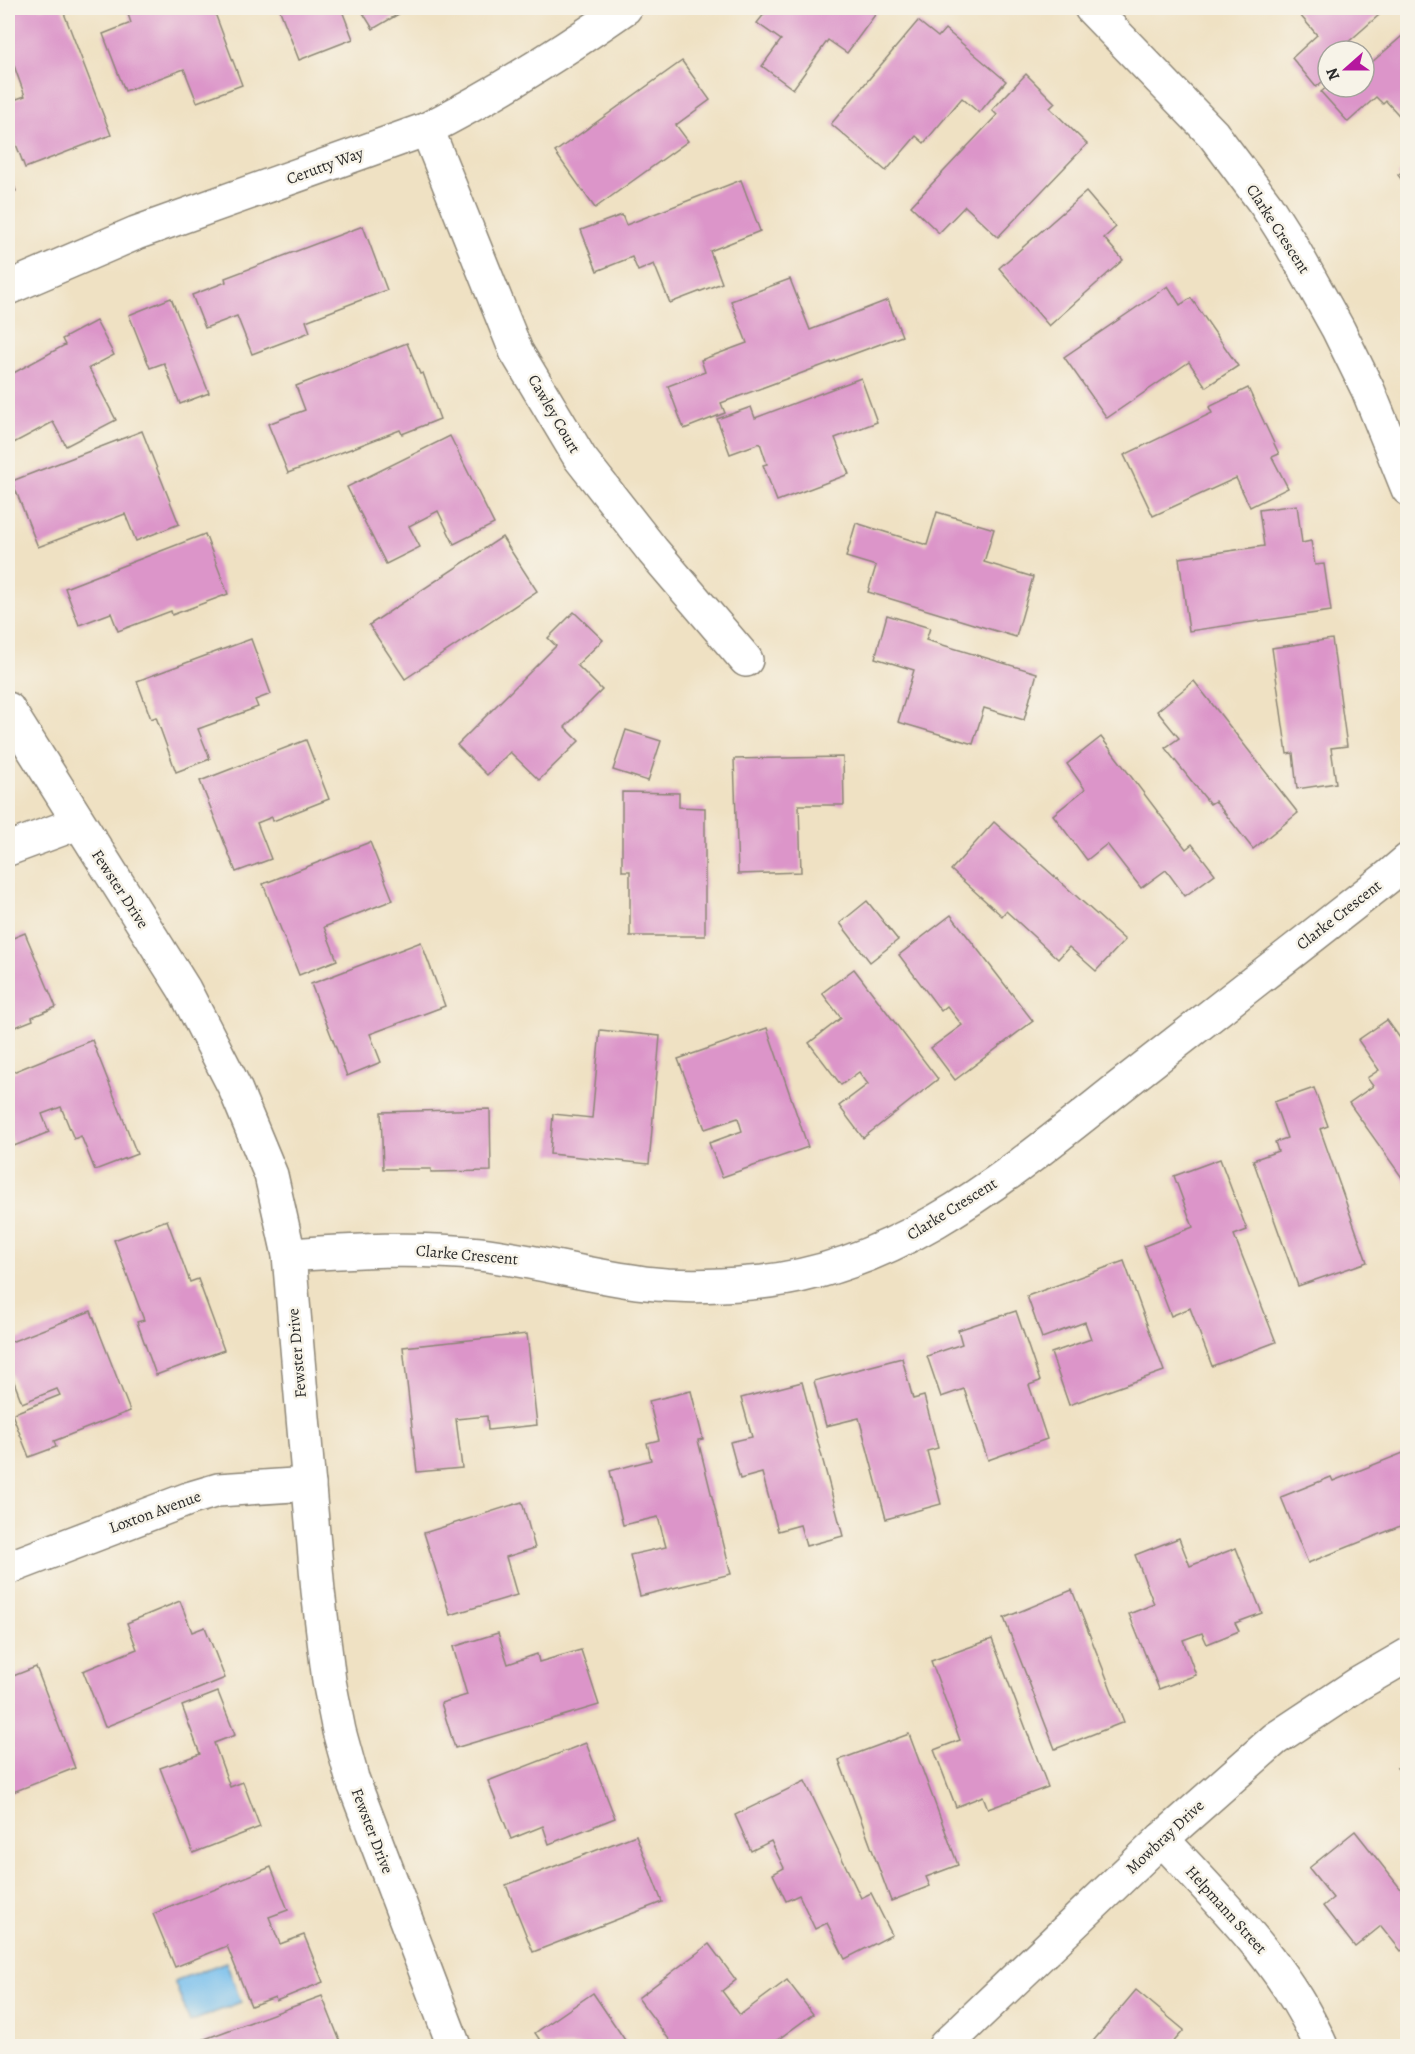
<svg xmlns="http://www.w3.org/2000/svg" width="1415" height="2054" font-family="Alegreya,serif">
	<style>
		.water { fill: #74beed; stroke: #50748c; stroke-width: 1.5 }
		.building { fill: #dc95c9 }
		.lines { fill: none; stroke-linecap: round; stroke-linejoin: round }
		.minor-casing { stroke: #8d8677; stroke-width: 36 }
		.minor { stroke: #fff; stroke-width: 33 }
		.labels { text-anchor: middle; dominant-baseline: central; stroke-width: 5; stroke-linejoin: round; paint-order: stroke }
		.street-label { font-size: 16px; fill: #2b2b2b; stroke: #f7f3e8 }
	</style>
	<rect width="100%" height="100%" fill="#f7f3e8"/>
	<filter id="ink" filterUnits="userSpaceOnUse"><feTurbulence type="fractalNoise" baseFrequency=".0167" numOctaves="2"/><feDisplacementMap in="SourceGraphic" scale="12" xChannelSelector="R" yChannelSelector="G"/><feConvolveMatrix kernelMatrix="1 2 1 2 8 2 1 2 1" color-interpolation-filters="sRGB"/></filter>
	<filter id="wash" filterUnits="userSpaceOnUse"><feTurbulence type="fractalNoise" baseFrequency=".008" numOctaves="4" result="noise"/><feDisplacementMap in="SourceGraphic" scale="24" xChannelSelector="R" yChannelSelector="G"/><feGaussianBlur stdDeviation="1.35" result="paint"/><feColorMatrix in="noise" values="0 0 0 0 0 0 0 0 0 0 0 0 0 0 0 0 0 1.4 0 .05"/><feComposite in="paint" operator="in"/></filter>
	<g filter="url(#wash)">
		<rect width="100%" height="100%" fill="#efe1c3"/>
		<!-- water -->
		<path class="water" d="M226,1962L241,2002L190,2022L174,1981Z"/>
		<g id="blocks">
			<!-- building -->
			<g class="building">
				<path d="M8,8H62L111,135L25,168L8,123V102L25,96L8,49Z"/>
				<path d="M126,8H213L242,85L197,102L184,69L125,91L103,34L131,23Z"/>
				<path d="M279,8H341L353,39L299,60Z"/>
				<path d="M360,8H409L373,29Z"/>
				<path d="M769,8H880L847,53L828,40L793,89L762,66L781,40L757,23Z"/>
				<path d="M1294,8H1387L1338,51H1328V77L1316,87L1292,58L1317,35Z"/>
				<path d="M918,21L938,37L945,29L1006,81L979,113L962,98L924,143L916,136L886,171L831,124Z"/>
				<path d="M1408,31V125L1386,101L1383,104L1376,97L1348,122L1321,92L1327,87H1364V69Z"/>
				<path d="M682,61L710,100L676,125L688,141L595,208L555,152Z"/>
				<path d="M1026,74L1055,103L1050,108L1087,144L998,237L965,206L939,233L911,206L997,115L992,110Z"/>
				<path d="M1408,167V188L1398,175Z"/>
				<path d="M8,170L16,191L8,195Z"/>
				<path d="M741,180L760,231L710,251L722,283L670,303L654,264L638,271L632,257L597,271L581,230L622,215L626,225Z"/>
				<path d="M1086,192L1116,227L1104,238L1123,260L1049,326L999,268Z"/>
				<path d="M363,226L387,290L306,321L310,332L252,354L237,316L205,328L192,295L226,282L225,278Z"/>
				<path d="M790,279L810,330L888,300L902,336L721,403L725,413L684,429L668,386L705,372L701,360L747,343L731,301Z"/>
				<path d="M1168,286L1180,305L1191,298L1238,366L1206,387L1189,362L1107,418L1064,357Z"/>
				<path d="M171,298L209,393L180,404L164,363L150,368L129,315Z"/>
				<path d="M96,321L114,355L89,368L116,420L66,446L53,422L8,446V376L65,345L62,339Z"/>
				<path d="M407,343L420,374L423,373L440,419L402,434L400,430L288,473L268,424L305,410L296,386Z"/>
				<path d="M861,378L877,422L835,438L849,474L777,501L763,465L767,464L760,443L730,454L717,419L751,407L755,418Z"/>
				<path d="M1248,388L1279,454L1272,457L1288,488L1250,507L1236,478L1153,516L1124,455L1212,413L1209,407Z"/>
				<path d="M142,431L179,524L136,541L125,514L38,547L12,481Z"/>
				<path d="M450,436L494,524L454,544L438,511L409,526L420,547L386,564L347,487Z"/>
				<path d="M1297,505L1302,543L1311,541L1315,565L1324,564L1331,611L1189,631L1179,558L1264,546L1259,510Z"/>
				<path d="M937,512L994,529L984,562L1033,577L1016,637L868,592L876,566L846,557L856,523L927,545Z"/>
				<path d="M205,534L228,594L172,615L171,611L118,631L111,613L79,625L65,588Z"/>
				<path d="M502,537L537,591L405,679L369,625Z"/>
				<path d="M574,612L603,640L577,665L602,690L565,727L579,741L539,780L510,752L487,775L457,745L556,646L548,638Z"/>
				<path d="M887,615L930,628L926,640L1037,673L1024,720L984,708L973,744L898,722L914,670L875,658Z"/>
				<path d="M251,639L271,694L255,700L258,707L198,729L210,759L176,772L156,717L151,719L137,681Z"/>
				<path d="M1332,639L1347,746L1331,748L1336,783L1297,789L1293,753L1287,754L1272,648Z"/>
				<path d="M1194,681L1298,813L1253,849L1215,801L1210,804L1165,748L1179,738L1157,711Z"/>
				<path d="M626,730L661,741L648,781L613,770Z"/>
				<path d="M1101,737L1186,849L1192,844L1215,874L1185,896L1166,870L1141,888L1107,844L1087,860L1053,815L1085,789L1067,764Z"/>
				<path d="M306,740L329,799L273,821L272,817L257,823L271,859L236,872L200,781Z"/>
				<path d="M843,757L844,805H799L801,872L738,874L734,759Z"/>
				<path d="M622,792L679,793V807L705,808V936H630V871H622Z"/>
				<path d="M994,822L1125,940L1096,971L1069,947L1058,959L1006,911L1002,916L951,870Z"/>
				<path d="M370,842L393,900L324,927L337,960L299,975L263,884Z"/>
				<path d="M867,901L898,940L870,962L840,923Z"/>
				<path d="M951,915L1033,1021L955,1080L931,1048L962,1025L947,1006L941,1011L899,955Z"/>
				<path d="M25,933L56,1007L32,1017L33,1020L8,1030V940Z"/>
				<path d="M421,942L445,1006L370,1034L381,1062L347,1076L311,984Z"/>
				<path d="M854,969L938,1079L863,1138L839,1106L868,1084L859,1072L841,1085L809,1043L841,1018L822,993Z"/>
				<path d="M1387,1020L1408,1049V1186L1349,1103L1373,1086L1367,1078L1379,1070L1358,1040Z"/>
				<path d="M767,1028L808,1147L722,1177L709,1143L742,1131L738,1118L705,1129L678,1059Z"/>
				<path d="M600,1030L660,1036L649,1164L550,1154L553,1114L592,1118Z"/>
				<path d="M92,1040L137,1154L95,1170L81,1136L74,1139L61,1107L42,1114L49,1132L14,1146L8,1129V1074Z"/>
				<path d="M1314,1088L1328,1126L1320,1129L1367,1262L1298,1286L1253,1160L1278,1151L1275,1142L1287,1138L1274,1102Z"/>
				<path d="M490,1109L491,1171L431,1172V1169H383L381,1112Z"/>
				<path d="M1220,1159L1247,1230L1234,1235L1276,1342L1212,1366L1190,1308L1171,1316L1144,1246L1193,1227L1174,1176Z"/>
				<path d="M167,1220L190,1282L198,1279L224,1350L156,1375L137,1322L144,1320L114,1240Z"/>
				<path d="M1124,1261L1164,1371L1069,1405L1051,1353L1091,1339L1085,1322L1042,1338L1027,1296Z"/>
				<path d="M91,1311L130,1411L54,1441L56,1447L29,1457L12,1414L60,1395L57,1389L22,1403L8,1366V1343Z"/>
				<path d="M1016,1311L1040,1381L1029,1385L1047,1439L988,1460L964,1389L941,1397L927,1356L962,1344L958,1330Z"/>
				<path d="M527,1334L537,1425L488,1430L487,1416L456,1419L462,1468L417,1472L403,1347Z"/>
				<path d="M902,1358L913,1399L924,1396L938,1448L927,1451L941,1504L886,1519L859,1418L826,1426L814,1381Z"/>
				<path d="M802,1382L843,1536L806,1546L800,1525L778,1531L762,1473L740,1479L730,1442L752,1437L741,1398Z"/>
				<path d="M691,1391L703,1439L698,1440L731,1574L640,1596L630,1555L666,1547L658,1517L623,1525L610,1471L651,1460L647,1443L659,1440L649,1401Z"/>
				<path d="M1408,1451V1523L1308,1563L1281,1497L1331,1477L1333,1481Z"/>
				<path d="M522,1502L535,1548L506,1557L517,1595L450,1615L424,1533Z"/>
				<path d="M1179,1538L1190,1566L1236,1548L1262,1613L1235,1623L1239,1631L1207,1644L1202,1633L1183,1640L1196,1675L1159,1689L1129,1614L1154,1604L1135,1555Z"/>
				<path d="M1072,1590L1124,1722L1055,1749L1004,1618Z"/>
				<path d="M180,1601L192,1632L205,1627L225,1678L105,1727L83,1671L137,1649L127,1623Z"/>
				<path d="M498,1633L508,1664L537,1654L539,1662L581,1650L599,1705L455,1748L441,1703L467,1695L453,1647Z"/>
				<path d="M992,1639L1048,1787L988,1809L983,1796L956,1807L934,1750L960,1740L931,1661Z"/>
				<path d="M36,1667L75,1768L8,1794V1678Z"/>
				<path d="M218,1692L235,1735L214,1743L230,1787L243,1782L260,1827L193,1853L160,1768L200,1754L182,1706Z"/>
				<path d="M909,1734L958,1865L926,1877L930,1886L891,1901L839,1760Z"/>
				<path d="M586,1743L615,1818L549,1844L543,1826L511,1839L488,1781Z"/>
				<path d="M1408,1765V1779L1397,1768Z"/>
				<path d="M805,1781L861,1898L871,1893L892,1935L845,1959L827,1923L815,1929L799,1895L786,1901L773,1874L784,1868L771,1841L751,1851L735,1815Z"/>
				<path d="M1355,1831L1408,1898V1946L1401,1951L1381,1926L1355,1947L1323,1906L1333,1898L1309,1868Z"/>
				<path d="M636,1835L662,1902L533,1952L506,1885Z"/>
				<path d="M271,1867L288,1910L269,1917L280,1944L304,1935L323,1982L276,2001L275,1997L251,2006L227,1946L175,1967L153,1914Z"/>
				<path d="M709,1944L736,1980L722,1991L740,2015L787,1980L813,2014L769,2046H674L638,1998Z"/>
				<path d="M1136,1990L1184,2030L1170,2046H1089Z"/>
				<path d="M593,1993L629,2046H544L535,2033Z"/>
				<path d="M322,1996L342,2046H204L202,2040Z"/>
			</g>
		</g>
	</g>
	<g filter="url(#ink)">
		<use href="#blocks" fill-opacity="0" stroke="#8d8677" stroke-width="1.5"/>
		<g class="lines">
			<defs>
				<g id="minor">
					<path d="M1091,8L1213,134L1266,205L1290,243L1338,329L1368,390L1408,489"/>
					<path d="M427,129L516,351L580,458L653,551L746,660"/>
					<path d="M8,288L136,233L427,129C496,94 562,52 625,8"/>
					<path d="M8,709L184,989L234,1086L271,1175L289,1255L318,1591L329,1681L339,1731L352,1778L454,2046"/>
					<path d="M8,849L78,823"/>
					<path d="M289,1255C353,1251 416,1247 480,1254C536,1261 589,1276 645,1283C679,1287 716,1286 750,1283C904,1272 1023,1162 1140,1071C1223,1006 1306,941 1388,877L1408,860"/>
					<path d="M8,1568L191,1498L218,1490L309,1484"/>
					<path d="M1162,1839C1221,1903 1286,1965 1321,2046"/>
					<path d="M945,2046L1162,1839L1275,1739L1358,1684L1408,1655"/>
				</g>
			</defs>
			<!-- minor casing -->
			<use href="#minor" class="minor-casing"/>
			<!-- minor -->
			<use href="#minor" class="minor"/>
		</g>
	</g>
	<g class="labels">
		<!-- street labels -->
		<g class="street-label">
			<text transform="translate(325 166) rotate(-20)">Cerutty Way</text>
			<text transform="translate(1278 229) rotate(57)">Clarke Crescent</text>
			<text transform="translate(554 414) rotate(60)">Cawley Court</text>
			<text transform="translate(120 889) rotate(57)">Fewster Drive</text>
			<text transform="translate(1339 915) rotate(-38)">Clarke Crescent</text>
			<text transform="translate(952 1209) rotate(-32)">Clarke Crescent</text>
			<text transform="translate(467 1255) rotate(5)">Clarke Crescent</text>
			<text transform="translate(297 1353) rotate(-95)">Fewster Drive</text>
			<text transform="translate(155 1512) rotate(-20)">Loxton Avenue</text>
			<text transform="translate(372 1831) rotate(69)">Fewster Drive</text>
			<text transform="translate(1165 1837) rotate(-43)">Mowbray Drive</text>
			<text transform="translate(1226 1910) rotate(48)">Helpmann Street</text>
		</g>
	</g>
	<!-- margin -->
	<rect width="1415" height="2054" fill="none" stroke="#f7f3e8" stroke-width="30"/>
	<!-- north arrow -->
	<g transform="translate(1346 69) rotate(249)"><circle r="28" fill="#f7f3e8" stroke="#a5a39c" stroke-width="1.5"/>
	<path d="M0-4.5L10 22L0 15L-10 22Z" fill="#b5179e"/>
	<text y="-9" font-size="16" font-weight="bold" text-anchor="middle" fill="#2b2b2b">N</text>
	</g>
</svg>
